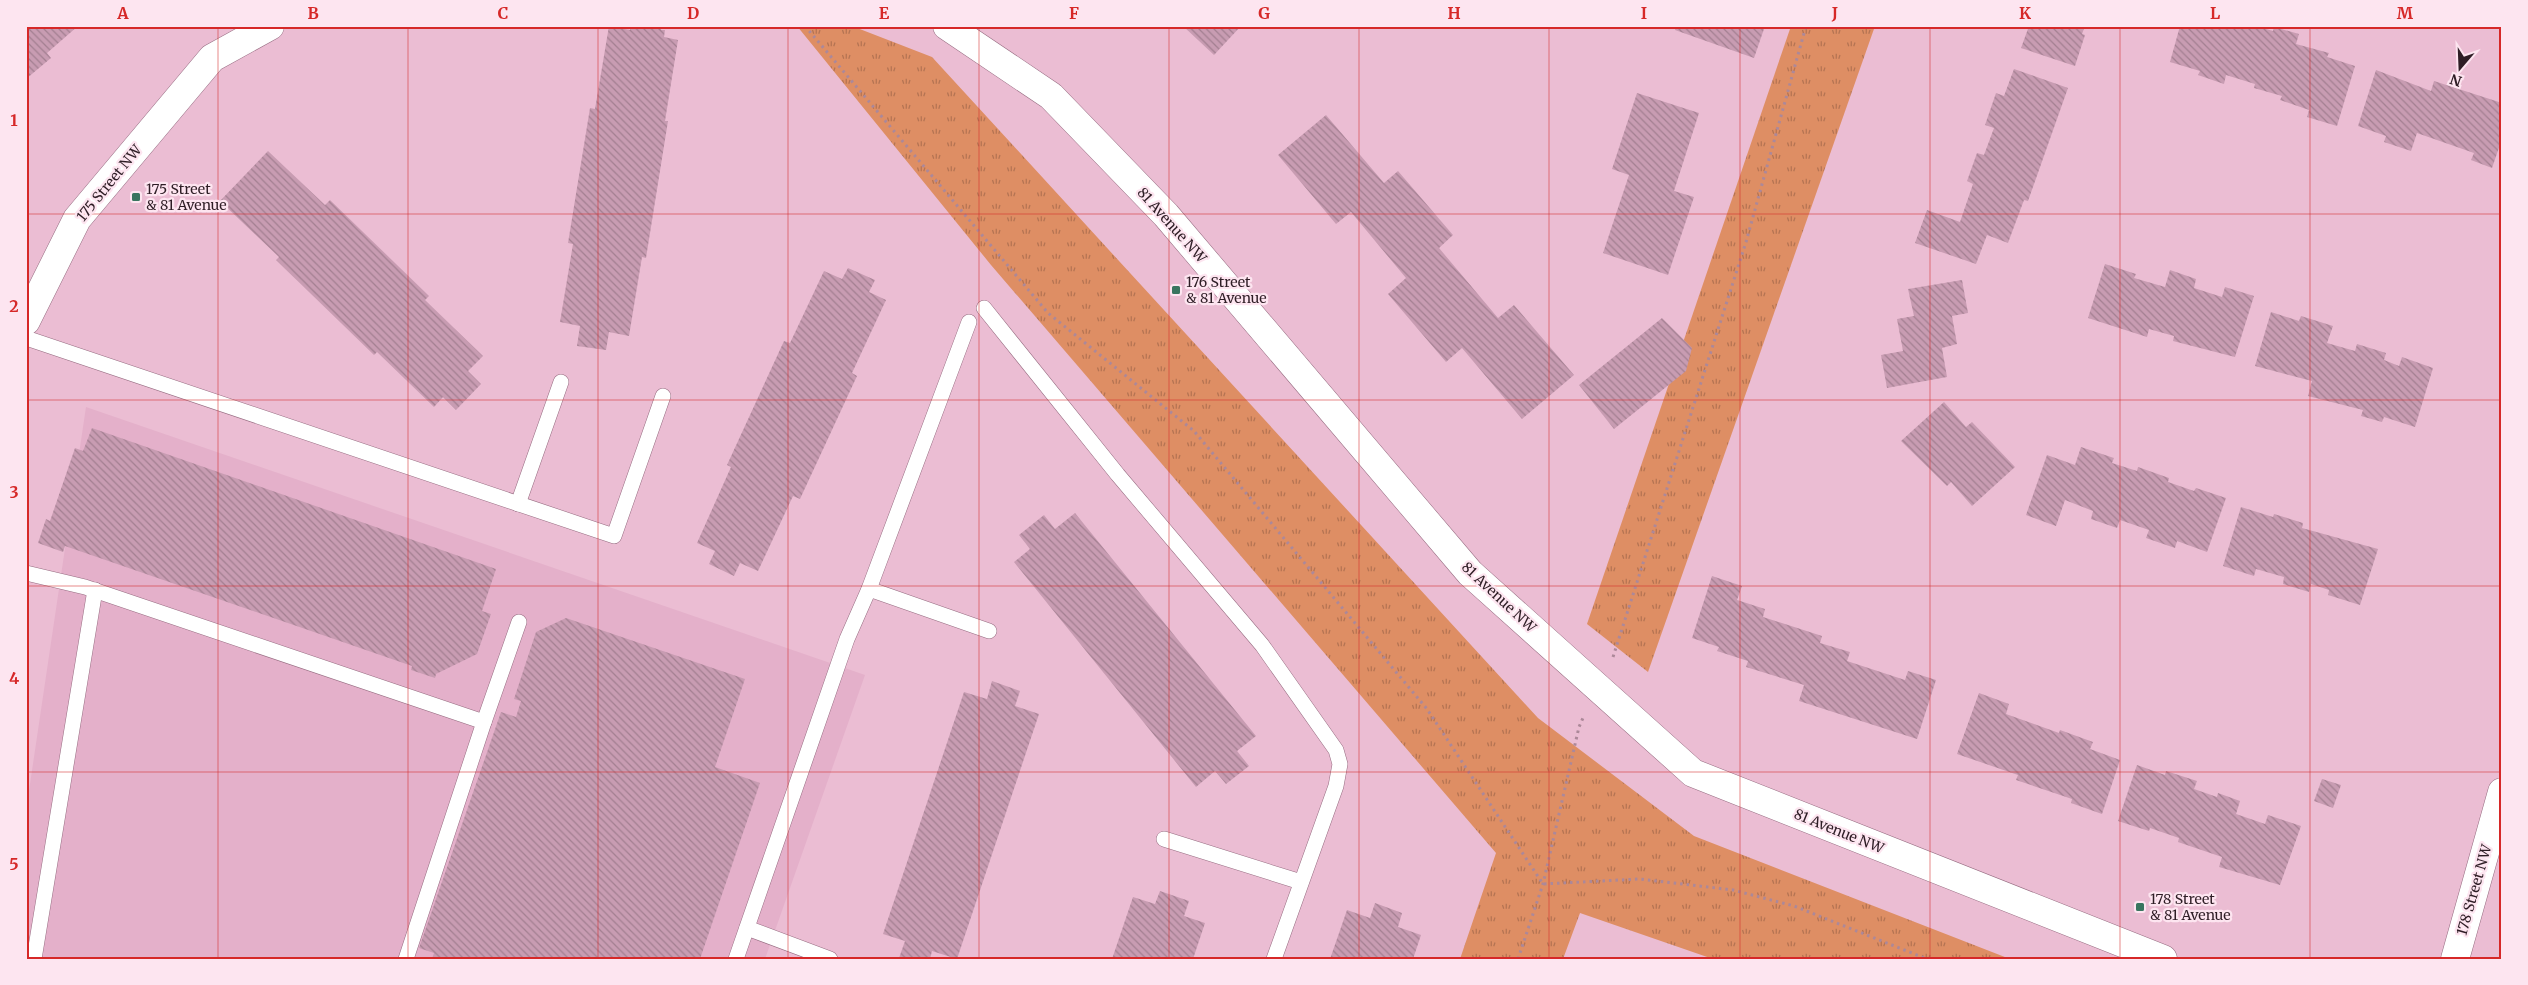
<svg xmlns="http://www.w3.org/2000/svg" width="2528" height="985" font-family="Merriweather,serif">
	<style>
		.built { fill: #e4b0ca }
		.grass { fill: url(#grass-tufts) }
		.building { fill: url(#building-back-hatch) }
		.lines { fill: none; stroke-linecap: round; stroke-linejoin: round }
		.lane-casing { stroke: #976d82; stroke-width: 16 }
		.secondary-casing { stroke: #976d82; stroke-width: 29 }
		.path { stroke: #ac8899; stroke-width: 3; stroke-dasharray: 2.5 4; stroke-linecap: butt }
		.lane { stroke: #fff; stroke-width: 15 }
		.secondary { stroke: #fff; stroke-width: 28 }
		.grid { fill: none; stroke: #d62828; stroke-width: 1; stroke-opacity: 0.55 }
		.poi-dot { fill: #39755f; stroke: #fde5f0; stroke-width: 2 }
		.labels { text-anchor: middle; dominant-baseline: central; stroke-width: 4.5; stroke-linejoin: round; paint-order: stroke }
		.street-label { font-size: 14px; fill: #2e1d25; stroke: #fde5f0 }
		.poi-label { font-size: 14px; fill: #2e1d25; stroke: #fde5f0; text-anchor: start }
		.neatline { fill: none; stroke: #d62828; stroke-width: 2 }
		.grid-label { font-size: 16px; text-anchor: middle; font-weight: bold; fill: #d62828 }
	</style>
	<defs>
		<pattern id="grass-tufts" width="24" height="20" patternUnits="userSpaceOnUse" patternTransform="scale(1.25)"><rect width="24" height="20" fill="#de8e64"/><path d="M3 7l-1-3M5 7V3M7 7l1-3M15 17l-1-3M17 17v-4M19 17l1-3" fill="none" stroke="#b47352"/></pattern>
		<pattern id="building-back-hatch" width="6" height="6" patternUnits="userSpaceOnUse" patternTransform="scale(1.25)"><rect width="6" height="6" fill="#c89cb2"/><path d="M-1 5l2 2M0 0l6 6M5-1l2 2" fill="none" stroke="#a37f91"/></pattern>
	</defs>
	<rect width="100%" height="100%" fill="#ebbdd3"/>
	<!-- built -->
	<path class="built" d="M86,407L865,675L765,959H26V811Z"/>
	<!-- grass -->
	<g class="grass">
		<path d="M797,26H852L932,57L1538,718L1694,836L2010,959H1713L1580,913L1563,959H1460L1496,853L991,265Z"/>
		<path d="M1791,26H1875L1648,672L1587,624Z"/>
	</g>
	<!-- building -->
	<g class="building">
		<path d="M26,26H78L47,53L51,58L26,79Z"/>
		<path d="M609,26L630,30L631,26H662L661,30H665L664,37L678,40L665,121H668L646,258L642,257L629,336L609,332L606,350L577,346L580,326L560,322L573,244L568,243L590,108L595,109Z"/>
		<path d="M1183,26H1241L1214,55Z"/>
		<path d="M1676,26H1765L1754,58L1675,30Z"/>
		<path d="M2029,26H2085L2082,34L2085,35L2075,66L2021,48Z"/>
		<path d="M2180,26H2256L2273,31L2274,27L2299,34L2296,44L2329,53L2327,57L2355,66L2337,126L2307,117L2309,110L2280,100L2282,96L2254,88L2255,84L2226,75L2224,84L2198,75L2200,71L2170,62Z"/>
		<path d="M2014,69L2068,88L2028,201L2024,200L2008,243L1987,235L1976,264L1915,243L1927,210L1960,222L1973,184L1967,181L1977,153L1984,155L1994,128L1985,125L1996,93L2004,96Z"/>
		<path d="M2376,70L2431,91L2434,81L2502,103V139L2492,168L2471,160L2474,153L2417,133L2411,151L2384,142L2386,136L2358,126Z"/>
		<path d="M1637,93L1699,113L1674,191L1694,197L1668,275L1603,253L1629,175L1612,169Z"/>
		<path d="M1326,115L1384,183L1398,171L1453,235L1439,248L1498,318L1514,305L1574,375L1522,419L1462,348L1446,362L1388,294L1406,278L1351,212L1336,224L1278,155Z"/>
		<path d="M268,151L325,205L330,200L429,296L425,300L483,356L468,371L481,384L456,410L443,397L434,407L377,352L374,355L276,260L279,257L220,201Z"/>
		<path d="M2105,264L2136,274L2134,278L2165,287L2170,270L2196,279L2194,288L2222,297L2225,287L2254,296L2235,357L2173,341L2174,336L2149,329L2147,337L2088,318Z"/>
		<path d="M848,268L875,280L869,292L886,300L852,373L857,376L800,499L793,496L758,571L740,563L734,576L709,564L715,551L697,543L731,467L727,465L784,341L790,343L824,271L842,279Z"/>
		<path d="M1962,280L1968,313L1952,316L1957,344L1942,348L1947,377L1887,388L1881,355L1903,351L1897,319L1914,316L1908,289Z"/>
		<path d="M2271,312L2299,321L2301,316L2333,326L2327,343L2355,351L2357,344L2386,353L2384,360L2399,366L2402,357L2433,368L2415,427L2384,417L2382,422L2361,416L2363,410L2308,396L2312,381L2255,366Z"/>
		<path d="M1662,318L1692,348L1686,371L1614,429L1579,385Z"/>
		<path d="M1944,402L1966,427L1972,422L2015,467L1972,506L1951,482L1947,486L1901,441Z"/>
		<path d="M92,428L496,569L482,611L491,614L477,654L436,674L435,678L411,670L412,666L65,546L63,552L38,543L46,519L50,521L75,448L83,451Z"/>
		<path d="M2081,447L2114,458L2112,463L2137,471L2138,467L2169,478L2168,482L2194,491L2196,488L2226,498L2207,552L2177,541L2175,548L2146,538L2149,530L2120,520L2117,528L2091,519L2093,511L2065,500L2056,526L2026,515L2047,455L2075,465Z"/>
		<path d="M2241,507L2273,517L2274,514L2303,523L2302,528L2378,549L2360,605L2328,595L2329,590L2311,584L2309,592L2283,584L2284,577L2256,569L2254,576L2223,566Z"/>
		<path d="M1075,513L1256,736L1237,751L1249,766L1226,784L1215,771L1196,787L1014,562L1030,549L1019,535L1044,515L1055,529Z"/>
		<path d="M1712,576L1742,586L1737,600L1765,609L1763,617L1822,636L1820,643L1850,652L1847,661L1905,680L1908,671L1936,680L1917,739L1799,701L1804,685L1746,667L1748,661L1717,651L1719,647L1692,638Z"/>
		<path d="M566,618L745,679L715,767L760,783L700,959H432L434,953L419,948L501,712L516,717L521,701L514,699L536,632Z"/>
		<path d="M992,681L1020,691L1015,706L1039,714L957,959L932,951L930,959L899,958L905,941L883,934L964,692L987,699Z"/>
		<path d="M1979,693L2009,704L2006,714L2059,733L2060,730L2093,742L2090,749L2120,760L2102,814L2071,803L2072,799L2016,780L2018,775L1957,754Z"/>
		<path d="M2137,765L2165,775L2166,771L2197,781L2194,789L2217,797L2218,793L2240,801L2236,814L2265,824L2268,815L2301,826L2280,885L2219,867L2222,857L2178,842L2179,838L2150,828L2149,831L2118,821Z"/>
		<path d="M2322,779L2341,785L2333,808L2314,801Z"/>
		<path d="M1160,891L1189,901L1184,916L1205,923L1193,959H1112L1133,897L1155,904Z"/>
		<path d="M1375,903L1402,913L1398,927L1421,935L1413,959H1330L1347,910L1370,918Z"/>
	</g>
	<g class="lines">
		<defs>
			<g id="lane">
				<path d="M984,308L1118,475L1262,645L1336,750L1340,764L1336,786L1274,959"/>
				<path d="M26,338L614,536L663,396"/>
				<path d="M518,504L561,382"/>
				<path d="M26,573L85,587L484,722L406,959"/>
				<path d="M869,589L989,631"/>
				<path d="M484,722L519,622"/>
				<path d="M1164,839L1301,882"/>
				<path d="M747,928L830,959"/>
				<path d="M34,959L95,590"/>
				<path d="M736,959L847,639L869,589L969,322"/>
			</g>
			<g id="secondary">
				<path d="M947,26L1051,96L1166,215L1470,573L1693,773L2163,959"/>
				<path d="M26,321L77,219L212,58L270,26"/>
				<path d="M2455,959L2502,792"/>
			</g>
		</defs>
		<!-- lane casing -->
		<use href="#lane" class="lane-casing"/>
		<!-- secondary casing -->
		<use href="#secondary" class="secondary-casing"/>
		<!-- path -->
		<g class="path">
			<path d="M805,26L1048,313L1194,431L1427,709L1543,884L1639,879L1733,890L1794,906L1927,959"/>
			<path d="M1613,657L1746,242L1806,26"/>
			<path d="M1518,959L1543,884L1579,727L1583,718"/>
		</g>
		<!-- lane -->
		<use href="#lane" class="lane"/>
		<!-- secondary -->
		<use href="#secondary" class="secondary"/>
	</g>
	<!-- grid -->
	<path class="grid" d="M218,26V959M408,26V959M598,26V959M788,26V959M979,26V959M1169,26V959M1359,26V959M1549,26V959M1740,26V959M1930,26V959M2120,26V959M2310,26V959M26,214H2502M26,400H2502M26,586H2502M26,772H2502"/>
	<!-- markers -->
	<g class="poi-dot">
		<rect x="131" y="192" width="10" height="10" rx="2.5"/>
		<rect x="1171" y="285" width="10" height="10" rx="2.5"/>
		<rect x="2135" y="902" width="10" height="10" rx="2.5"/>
	</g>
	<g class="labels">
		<!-- street labels -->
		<g class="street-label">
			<text transform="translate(109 183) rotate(-51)">175 Street NW</text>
			<text transform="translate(1172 225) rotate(48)">81 Avenue NW</text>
			<text transform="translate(1499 597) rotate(43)">81 Avenue NW</text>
			<text transform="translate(1839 831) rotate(22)">81 Avenue NW</text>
			<text transform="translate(2474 890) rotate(-74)">178 Street NW</text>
		</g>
		<!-- poi labels -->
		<g class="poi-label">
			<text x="146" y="189">175 Street<tspan x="146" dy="16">&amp; 81 Avenue</tspan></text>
			<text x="1186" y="282">176 Street<tspan x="1186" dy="16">&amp; 81 Avenue</tspan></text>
			<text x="2150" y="899">178 Street<tspan x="2150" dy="16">&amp; 81 Avenue</tspan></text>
		</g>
	</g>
	<!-- border -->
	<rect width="2528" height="985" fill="none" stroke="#fde5f0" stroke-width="55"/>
	<!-- north arrow -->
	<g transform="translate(2460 68) rotate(199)" stroke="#fde5f0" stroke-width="4" paint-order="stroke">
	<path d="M0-4L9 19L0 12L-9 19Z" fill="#2e1d25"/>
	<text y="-8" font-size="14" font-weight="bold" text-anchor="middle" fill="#2e1d25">N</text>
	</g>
	<rect x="28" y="28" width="2472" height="930" class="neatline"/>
	<g class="grid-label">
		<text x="123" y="19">A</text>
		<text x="313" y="19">B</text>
		<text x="503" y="19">C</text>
		<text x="693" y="19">D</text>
		<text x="884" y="19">E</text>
		<text x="1074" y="19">F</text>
		<text x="1264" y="19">G</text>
		<text x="1454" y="19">H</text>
		<text x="1644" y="19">I</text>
		<text x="1835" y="19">J</text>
		<text x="2025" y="19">K</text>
		<text x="2215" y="19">L</text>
		<text x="2405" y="19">M</text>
		<text x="14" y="126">1</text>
		<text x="14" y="312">2</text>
		<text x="14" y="498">3</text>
		<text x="14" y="684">4</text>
		<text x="14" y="870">5</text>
	</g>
</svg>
